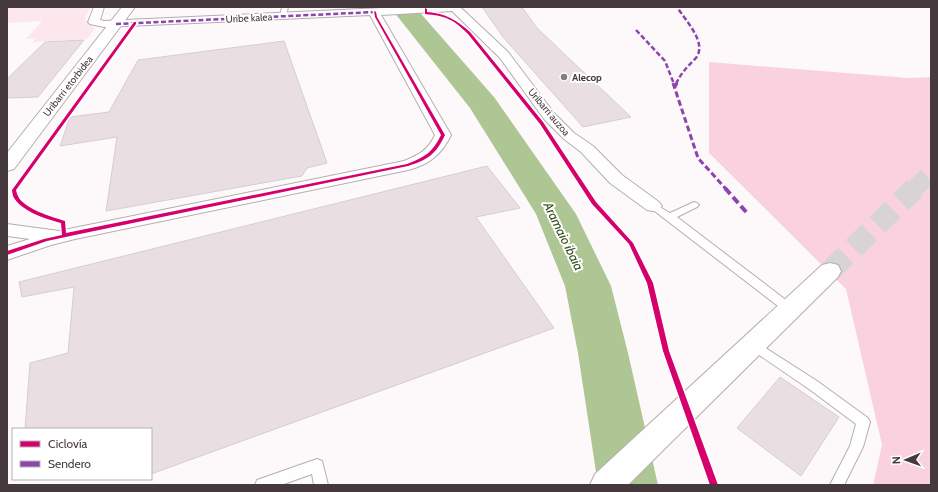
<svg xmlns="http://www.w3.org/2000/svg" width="938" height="492" font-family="Cabin,sans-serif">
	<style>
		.green { fill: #fce7ed }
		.forest { fill: #fad1de }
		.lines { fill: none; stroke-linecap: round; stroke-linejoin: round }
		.river { fill: #adc693; fill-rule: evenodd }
		.building { fill: #e9dee1; stroke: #d5ced0 }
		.secondary-tunnel-far1 { stroke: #d8d3d5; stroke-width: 18; stroke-dasharray: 18 9; stroke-linecap: butt }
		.secondary-tunnel { stroke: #d8d3d5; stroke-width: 22; stroke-dasharray: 22 11; stroke-linecap: butt }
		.lane-casing { stroke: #b5aeb0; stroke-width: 2 }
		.street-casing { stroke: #b5aeb0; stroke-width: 2 }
		.secondary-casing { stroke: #b5aeb0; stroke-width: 2 }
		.lane { fill: #fffefe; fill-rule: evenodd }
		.street { fill: #fffefe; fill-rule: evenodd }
		.secondary { fill: #fffefe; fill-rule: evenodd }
		.quiet-far2 { stroke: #8e44ad; stroke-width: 2.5; stroke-dasharray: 5 2.5; stroke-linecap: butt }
		.quiet-far1 { stroke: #8e44ad; stroke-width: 3; stroke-dasharray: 6 3; stroke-linecap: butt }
		.quiet { stroke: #8e44ad; stroke-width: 4; stroke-dasharray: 8 4; stroke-linecap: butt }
		.cycleway-casing { stroke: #fff; stroke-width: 3 }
		.cycleway { fill: #d6006c; fill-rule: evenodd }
		.poi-dot { fill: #857c80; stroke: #fff; stroke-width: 1.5 }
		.labels { text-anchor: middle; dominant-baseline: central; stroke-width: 4; stroke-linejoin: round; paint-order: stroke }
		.far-street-label { font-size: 10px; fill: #45393d; stroke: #fff }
		.far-poi-label { font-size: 10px; font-weight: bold; fill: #45393d; stroke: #fff; text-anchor: start }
		.water-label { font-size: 13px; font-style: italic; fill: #39511d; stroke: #fff }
	</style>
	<rect width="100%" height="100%" fill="#fdf9fb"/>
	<!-- green -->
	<path class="green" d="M7,7H91L85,17L87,22L95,29L87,39L33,42L35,39H26L42,21L7,23Z"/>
	<!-- forest -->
	<path class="forest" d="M709,62L909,78L931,77V485H873L882,445L846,289L709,153Z"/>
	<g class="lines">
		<!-- river -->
		<path class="river" d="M390,7H415L494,97L576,214L611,286L628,353L658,485H598L578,353L565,286L536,214L470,108Z"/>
	</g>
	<!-- building -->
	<g class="building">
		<path d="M482,7H522L537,28L631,117L583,127L503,37Z"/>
		<path d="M84,40L38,97L7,98V79L45,42Z"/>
		<path d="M284,41L327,163L307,168L302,176L106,211L117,137L60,146L70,117L109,112L138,60Z"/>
		<path d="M487,166L520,208L476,217L554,328L151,474V429H25L30,363L68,353L74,287L22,297L19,282Z"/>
		<path d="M780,377L839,417L801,476L737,428Z"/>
	</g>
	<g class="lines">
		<!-- secondary-tunnel-far1 -->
		<path class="secondary-tunnel-far1" d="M914,189L931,173"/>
		<!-- secondary-tunnel -->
		<path class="secondary-tunnel" d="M830,271L915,188"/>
		<defs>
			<g id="lane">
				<path d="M282,7H288L286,16L283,18L280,16Z"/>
				<path d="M694,202L697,203L699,205L697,207L677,217L795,307L797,310L795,313L791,314L787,313L648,206L653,203L670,213Z"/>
				<path d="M753,340L817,381L868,418L870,422L863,447L844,485H830L850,446L856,424L809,389L749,348L747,345L749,342Z"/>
				<path d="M317,459L322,461L328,485H314L312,474L281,485H255L257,480Z"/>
			</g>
			<path id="street" d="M94,7H104L100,20L104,21L404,7H460L508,52L554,113L574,133L593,146L622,175L659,202L662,206L659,210L653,211L647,210L610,183L581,152L564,139L544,119L500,58L452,11L381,15L451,135C442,154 429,165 408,170L75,239L51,245L7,260V246L30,239L7,236V224L59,231L404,161C419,155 428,150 435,135L370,15L104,27L90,24L88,22Z"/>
			<g id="secondary">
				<path d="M122,7H135L14,169L7,171V153Z"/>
				<path d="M830,263L838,265L841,271L838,277L628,485H590L595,474L822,265Z"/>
			</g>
		</defs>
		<!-- lane casing -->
		<use href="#lane" class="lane-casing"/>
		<!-- street casing -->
		<use href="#street" class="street-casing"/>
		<!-- secondary casing -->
		<use href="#secondary" class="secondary-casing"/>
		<!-- lane -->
		<use href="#lane" class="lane"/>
		<!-- street -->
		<use href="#street" class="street"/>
		<!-- secondary -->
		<use href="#secondary" class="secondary"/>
		<!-- quiet-far2 -->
		<g class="quiet-far2">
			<path d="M116,24L375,12"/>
			<path d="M636,30L665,61L674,84"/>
			<path d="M676,84C681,73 687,67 695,59C709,44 685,20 677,7"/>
		</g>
		<!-- quiet-far1 -->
		<g class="quiet-far1">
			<path d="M673,83L698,158L726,189"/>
			<path d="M675,87L677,83"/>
		</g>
		<!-- quiet -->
		<path class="quiet" d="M725,188L747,213"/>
		<defs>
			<g id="cycleway">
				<path d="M425,8L427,9V12C445,13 458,21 470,32L543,122L596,202L633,243L653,283L669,351L718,485H710L663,351L647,283L629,244L592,204L540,124L468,34C453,19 446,16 425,14Z"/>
				<path d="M374,11L376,12L377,17L445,135C436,154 428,160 408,166L75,235L47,241L7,255V251L44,239L62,235L61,223C46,219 20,211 13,196C13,196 12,191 12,190L134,22H136V24L16,190C16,191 18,196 18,196C24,209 52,217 65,221L66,233L407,164C425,157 432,153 441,135L375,17Z"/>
			</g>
		</defs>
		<!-- cycleway casing -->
		<use href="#cycleway" class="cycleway-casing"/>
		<!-- cycleway -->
		<use href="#cycleway" class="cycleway"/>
	</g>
	<!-- markers -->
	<circle class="poi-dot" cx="564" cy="77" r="4"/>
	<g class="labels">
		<!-- far-street labels -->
		<g class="far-street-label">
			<text transform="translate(249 18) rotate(-3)">Uribe kalea</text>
			<text transform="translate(68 86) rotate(-52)">Uribarri etorbidea</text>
			<text transform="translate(549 112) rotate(50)">Uribarri auzoa</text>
		</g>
		<!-- far-poi labels -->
		<g class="far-poi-label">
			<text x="572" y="77">Alecop</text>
		</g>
		<!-- water labels -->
		<g class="water-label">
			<text transform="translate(564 236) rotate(64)">Aramaio ibaia</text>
		</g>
	</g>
	<!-- border -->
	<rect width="938" height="492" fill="none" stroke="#45393d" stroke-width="16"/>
	<!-- legend -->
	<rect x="12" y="428" width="140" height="52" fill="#ffffff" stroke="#b5b0b1"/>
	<rect x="20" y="441" width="20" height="6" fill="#d6006c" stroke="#b5b0b1"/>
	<text x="48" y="448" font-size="12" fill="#45393d">Ciclovía</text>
	<rect x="20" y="461" width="20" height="6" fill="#8e44ad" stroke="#b5b0b1"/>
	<text x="48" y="468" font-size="12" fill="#45393d">Sendero</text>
	<!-- north arrow -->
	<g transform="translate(906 460) rotate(268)" stroke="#ffffff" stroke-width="3" paint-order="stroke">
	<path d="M0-3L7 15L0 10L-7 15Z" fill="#45393d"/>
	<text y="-6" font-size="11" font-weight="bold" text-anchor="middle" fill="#45393d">N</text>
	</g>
</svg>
